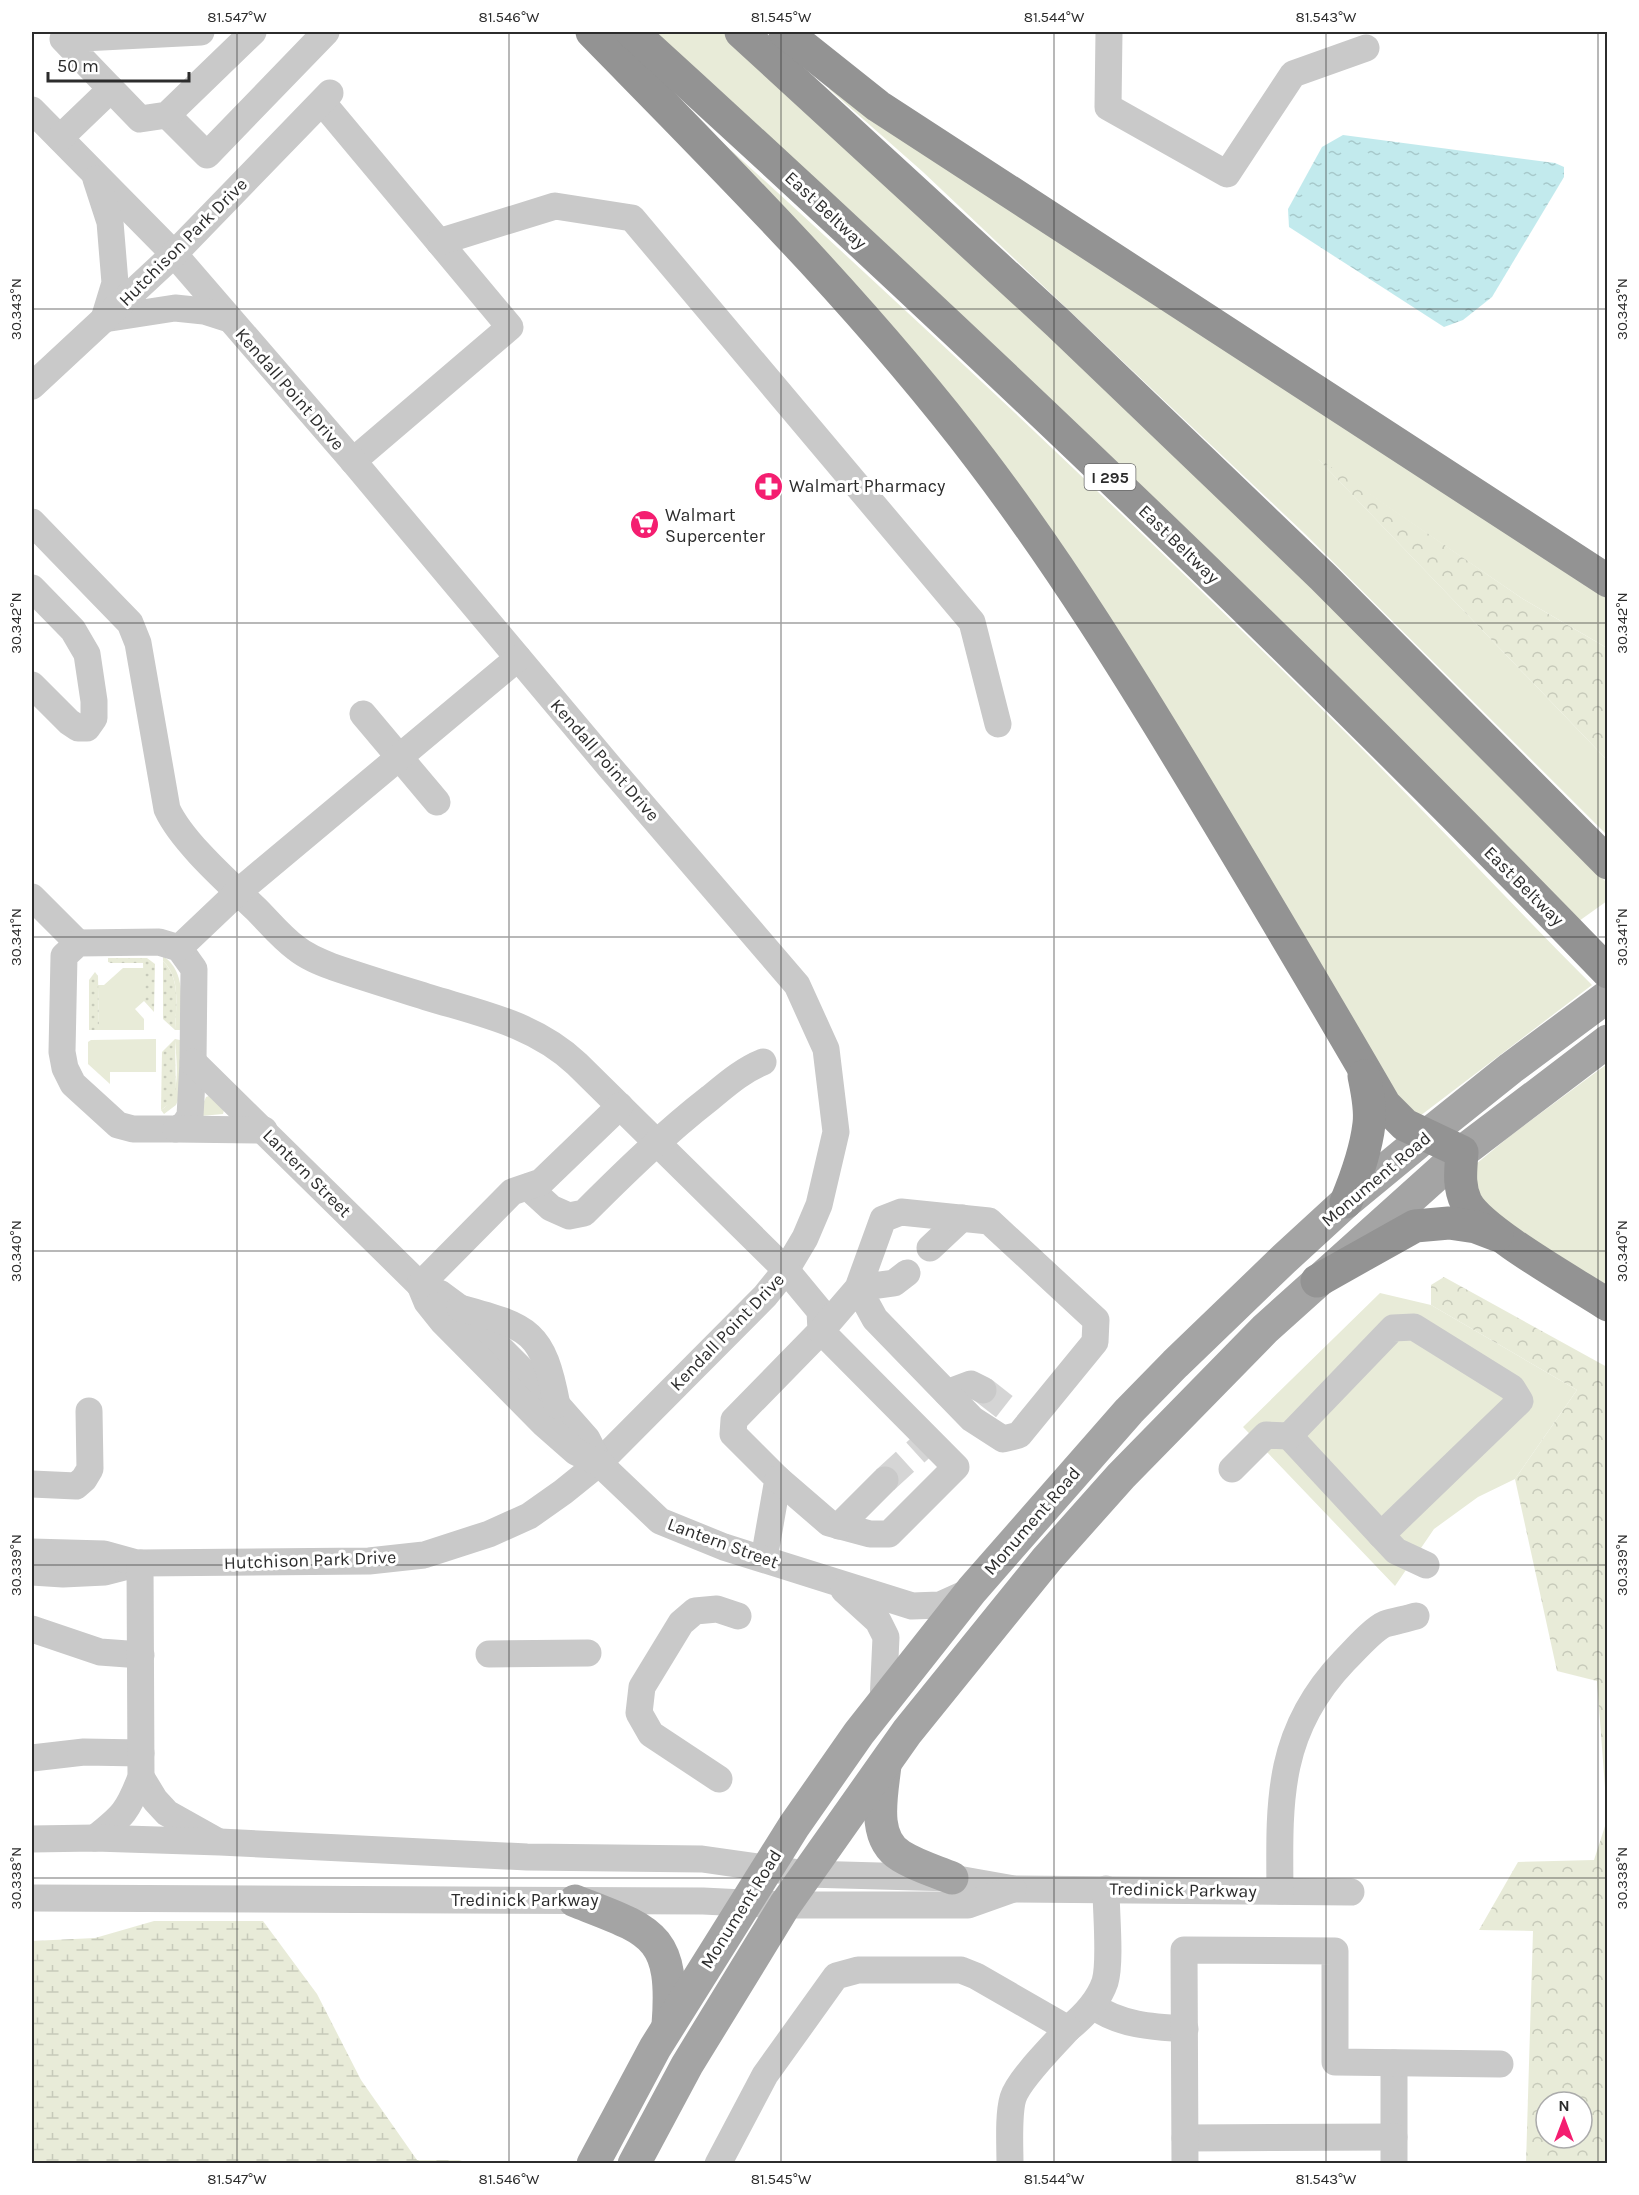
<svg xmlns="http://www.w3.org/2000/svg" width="1639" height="2195" font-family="Karla,sans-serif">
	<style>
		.grass { fill: #e8ebd8 }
		.forest { fill: url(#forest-crowns); fill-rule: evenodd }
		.wetland { fill: url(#wetland-marsh) }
		.garden { fill: url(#garden-dots) }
		.water { fill: url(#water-ripples) }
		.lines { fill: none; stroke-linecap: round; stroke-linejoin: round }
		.minor-tunnel { stroke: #d5d5d5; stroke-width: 27; stroke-dasharray: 27 14; stroke-linecap: butt }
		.minor { stroke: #c9c9c9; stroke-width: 27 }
		.major { stroke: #a4a4a4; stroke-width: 33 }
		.highway { stroke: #939393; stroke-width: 33 }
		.ticks { fill: none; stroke: #2c2c2c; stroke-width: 1.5; stroke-opacity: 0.45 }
		.labels { text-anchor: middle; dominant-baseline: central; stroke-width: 6; stroke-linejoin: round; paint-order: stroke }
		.shield { fill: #fff; stroke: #6b6b6b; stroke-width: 1.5 }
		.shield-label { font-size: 16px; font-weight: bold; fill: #2c2c2c }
		.street-label { font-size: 18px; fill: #2c2c2c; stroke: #fff }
		.poi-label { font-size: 18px; fill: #2c2c2c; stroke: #fff; text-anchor: start }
		.neatline { fill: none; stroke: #2c2c2c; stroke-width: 2 }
		.ticks-label { font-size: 15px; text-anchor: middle; fill: #2c2c2c }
	</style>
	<defs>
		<pattern id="forest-crowns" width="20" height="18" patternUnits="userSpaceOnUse" patternTransform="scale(1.5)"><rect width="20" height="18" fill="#e8ebd8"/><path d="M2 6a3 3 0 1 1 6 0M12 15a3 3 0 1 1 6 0" fill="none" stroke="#c7caba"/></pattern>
		<pattern id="wetland-marsh" width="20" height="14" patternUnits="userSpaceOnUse" patternTransform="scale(1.5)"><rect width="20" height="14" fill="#e8ebd8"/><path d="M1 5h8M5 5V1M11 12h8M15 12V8" fill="none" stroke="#c7caba"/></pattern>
		<pattern id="garden-dots" width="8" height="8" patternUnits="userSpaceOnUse" patternTransform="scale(1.5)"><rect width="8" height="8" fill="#e8ebd8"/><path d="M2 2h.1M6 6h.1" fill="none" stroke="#c7caba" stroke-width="1.8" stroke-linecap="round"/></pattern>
		<pattern id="water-ripples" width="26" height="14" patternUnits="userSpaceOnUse" patternTransform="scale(1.5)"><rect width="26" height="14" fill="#c2eaed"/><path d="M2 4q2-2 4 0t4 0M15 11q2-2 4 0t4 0" fill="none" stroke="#a7c9cb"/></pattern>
	</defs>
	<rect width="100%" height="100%" fill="#fff"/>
	<!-- grass -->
	<g class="grass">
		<path d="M651,32H724L745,50L1039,324L1489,759L1607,883V901L1579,921Z"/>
		<path d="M836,83L1607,591V648L1523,599L1318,459L1607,760V835L1305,534L923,172L829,89Z"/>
		<path d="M701,123C920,321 1134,523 1344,731C1428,814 1508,901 1592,985L1416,1119L1408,1115L1097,614Z"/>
		<path d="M163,956C188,973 180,1004 180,1030H175C176,1006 181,978 163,961Z"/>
		<path d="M123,968H144V1001L135,1009L144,1019V1030H99L98,985H104Z"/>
		<path d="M156,1039V1072H110V1084L88,1064V1042L91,1040Z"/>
		<path d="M175,1039L180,1040V1096L176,1105L164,1114L161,1110C183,1099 176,1059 175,1039Z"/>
		<path d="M1607,1064V1295L1486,1212L1470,1172L1476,1164L1510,1136Z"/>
		<path d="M209,1096L224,1110L223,1114L201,1116L199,1113L206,1097Z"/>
		<path d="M1380,1293L1431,1305L1577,1390L1515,1479L1478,1497L1434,1529L1395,1586L1243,1427Z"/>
	</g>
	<!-- forest -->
	<g class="forest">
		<path d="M1315,456L1523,599L1607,648V760Z"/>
		<path d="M1444,1277L1607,1367V1814L1597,1681L1557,1671L1515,1479L1577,1390L1431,1305V1285Z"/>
		<path d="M1607,1820V2163H1526L1533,1931L1479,1930L1518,1862L1594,1860ZM1546,2102H1582V2138H1546Z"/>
	</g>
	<!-- wetland -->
	<path class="wetland" d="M154,1921H263L317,1994L361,2080L417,2160H459L468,2163H32V1941L95,1938Z"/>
	<!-- garden -->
	<g class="garden">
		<path d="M108,958H147L155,964L154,1012L144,1001L143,963H111L108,962Z"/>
		<path d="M163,961C181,979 176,1006 175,1030L163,1019Z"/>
		<path d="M95,972L98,976L99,1030H89V980Z"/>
		<path d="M175,1039L176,1095L172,1102L161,1110L162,1052Z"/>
	</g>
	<!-- water -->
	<path class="water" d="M1343,135L1555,163L1564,167V177L1492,297L1463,320L1444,327L1289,227L1288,209L1322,147Z"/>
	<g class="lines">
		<!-- minor-tunnel -->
		<g class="minor-tunnel">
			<path d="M983,1390L1010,1411"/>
			<path d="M885,1480L929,1440"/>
		</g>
		<!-- minor -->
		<g class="minor">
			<path d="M1109,32L1108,107L1227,174L1293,74L1366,48"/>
			<path d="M111,89L63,39L201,32"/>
			<path d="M322,102L510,327L353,461"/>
			<path d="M32,110L174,254L353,461L608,765L797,985L826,1049L836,1132L819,1205L805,1238L786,1270L765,1296L599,1463L563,1492L529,1516L489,1534L424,1555L369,1561L140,1563L105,1572L63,1574L32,1572"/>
			<path d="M167,115L207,155L326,32"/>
			<path d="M60,138L111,89L140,119L167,115L253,32"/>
			<path d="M96,179L110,222L115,283L104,319L175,308L204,311L229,319"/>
			<path d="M439,242L555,206L632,218L972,622L998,724"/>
			<path d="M32,386L174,254L330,93"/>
			<path d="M32,522L130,623L138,643L167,809C182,842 229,883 256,909C269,922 281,937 296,948C307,957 320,962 333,967C365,978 398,988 430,998C483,1014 536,1025 577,1064L786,1270L820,1311L821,1331L734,1420L733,1434L778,1479L764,1559"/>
			<path d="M32,588L73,630L87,654L94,701V718L87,728H78L69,722L32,685"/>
			<path d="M363,714L437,802"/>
			<path d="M32,897L78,943"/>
			<path d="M159,942L179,948L194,969L193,1062L190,1116L184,1125L176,1129H133L118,1125L73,1084L65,1068L62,1052L64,956L78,943Z"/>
			<path d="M179,948L238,892L518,658"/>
			<path d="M193,1062L420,1285L441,1294L460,1308L557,1405L587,1439L596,1457"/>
			<path d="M176,1129L264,1130"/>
			<path d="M528,1187L551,1208L569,1216L584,1213C624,1173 665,1133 710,1098C727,1084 743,1070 763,1062"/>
			<path d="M930,1248L962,1218"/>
			<path d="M420,1285L427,1302L443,1322L543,1423L576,1452L599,1463L660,1521L724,1547L912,1606L940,1605L971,1591"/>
			<path d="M420,1285L512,1192L541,1182L620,1106"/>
			<path d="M460,1308C530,1327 543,1331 557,1405"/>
			<path d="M947,1393L971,1384L983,1390"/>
			<path d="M1289,1436L1381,1535"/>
			<path d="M1232,1469L1266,1435L1289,1436L1393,1328L1414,1327L1512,1388L1520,1401L1381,1535L1396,1551L1426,1565"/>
			<path d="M778,1479L829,1523L870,1534H889L956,1467L821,1331L858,1288L883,1219L901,1212L989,1221L1096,1320L1095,1342L1019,1435L1003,1439L972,1419L875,1319L858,1288L894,1283L907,1273"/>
			<path d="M32,1484L76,1486L84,1479L90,1469L89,1411"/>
			<path d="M839,1526L885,1480"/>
			<path d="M32,1552L104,1554L133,1562"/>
			<path d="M844,1590L878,1621L886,1637L883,1702"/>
			<path d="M32,1629L100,1652L141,1655"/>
			<path d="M489,1654L588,1653"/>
			<path d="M32,1758L84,1752L141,1753"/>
			<path d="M141,1777L155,1800L167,1813L217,1841"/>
			<path d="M719,1779L651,1734L639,1713L642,1687L681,1623L695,1611L717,1609L738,1616"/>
			<path d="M95,1838C123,1816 128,1811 141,1777L140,1563"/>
			<path d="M32,1839L95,1838L220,1842L527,1857L702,1859L807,1874L952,1878L1014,1889L1351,1892"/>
			<path d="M1280,1891C1279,1800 1277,1731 1344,1661C1354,1651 1373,1629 1385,1624C1395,1621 1406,1619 1416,1616"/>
			<path d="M32,1898L703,1901L785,1905H968L1013,1889"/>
			<path d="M1093,2006C1120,2025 1152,2027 1185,2029"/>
			<path d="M1068,2029C1083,2017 1098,2002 1105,1982C1111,1962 1106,1912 1106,1889"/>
			<path d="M1394,2063V2164"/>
			<path d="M1185,2138L1394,2137"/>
			<path d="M718,2164L765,2075L836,1976L858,1970H961L976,1976L1068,2029C1053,2046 1019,2079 1013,2098C1008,2115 1010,2146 1010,2164"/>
			<path d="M1185,2164L1184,1950L1335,1951V2062L1500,2064"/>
		</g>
		<!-- major -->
		<g class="major">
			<path d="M885,1765C882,1794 871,1838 901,1856C917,1866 935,1871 952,1878"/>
			<path d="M575,1901C652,1931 675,1934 668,2025"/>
			<path d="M593,2164L655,2048L794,1826L859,1733L972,1590L1129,1411L1175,1364L1285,1258L1346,1202L1426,1136L1511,1068L1608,996"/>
			<path d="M634,2164L687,2065L785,1905L907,1732L1047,1559L1121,1476L1265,1329L1462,1152L1608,1041"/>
		</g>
		<!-- highway -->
		<g class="highway">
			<path d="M592,32C727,170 864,306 981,460C1060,564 1129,675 1196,786C1260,892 1323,998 1385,1105L1405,1125L1462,1152C1461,1169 1458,1185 1466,1202C1481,1231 1576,1284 1608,1305"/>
			<path d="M632,32C966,336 1294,647 1608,972"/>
			<path d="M741,32L1058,323L1323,577L1608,863"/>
			<path d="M785,32L878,106L1608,581"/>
			<path d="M1346,1202C1356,1178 1366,1150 1369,1124C1371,1108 1367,1091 1364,1076"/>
			<path d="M1317,1281L1415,1226L1449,1223L1476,1227L1497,1235"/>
		</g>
	</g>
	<!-- ticks -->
	<path class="ticks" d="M237,32V2164M509,32V2164M781,32V2164M1054,32V2164M1326,32V2164M1598,32V2164M32,309H1608M32,623H1608M32,937H1608M32,1251H1608M32,1565H1608M32,1878H1608"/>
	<!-- icons -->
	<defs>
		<symbol id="pharmacy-disc" viewBox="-11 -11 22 22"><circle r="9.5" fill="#f41e70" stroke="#fff"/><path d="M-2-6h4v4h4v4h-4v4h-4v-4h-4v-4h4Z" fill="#fff"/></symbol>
		<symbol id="supermarket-disc" viewBox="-11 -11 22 22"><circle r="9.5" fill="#f41e70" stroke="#fff"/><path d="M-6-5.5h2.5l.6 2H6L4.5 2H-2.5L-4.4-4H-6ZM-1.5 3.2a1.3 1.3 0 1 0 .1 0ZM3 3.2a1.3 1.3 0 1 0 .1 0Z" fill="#fff"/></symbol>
	</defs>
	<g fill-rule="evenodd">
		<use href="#pharmacy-disc" x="752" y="470" width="33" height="33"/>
		<use href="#supermarket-disc" x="628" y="508" width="33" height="33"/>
	</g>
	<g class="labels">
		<!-- shield labels -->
		<rect class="shield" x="1084.5" y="464" width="51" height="26" rx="4.5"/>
		<g class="shield-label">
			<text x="1110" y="477">I 295</text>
		</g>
		<!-- street labels -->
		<g class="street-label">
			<text transform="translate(826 210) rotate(43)">East Beltway</text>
			<text transform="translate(183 242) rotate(-45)">Hutchison Park Drive</text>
			<text transform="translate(290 389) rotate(49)">Kendall Point Drive</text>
			<text transform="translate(1179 544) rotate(44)">East Beltway</text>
			<text transform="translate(605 760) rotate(49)">Kendall Point Drive</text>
			<text transform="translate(1524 886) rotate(45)">East Beltway</text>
			<text transform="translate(307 1173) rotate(45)">Lantern Street</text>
			<text transform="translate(1376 1179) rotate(-40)">Monument Road</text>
			<text transform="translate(727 1332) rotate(-46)">Kendall Point Drive</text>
			<text transform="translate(1032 1521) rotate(-49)">Monument Road</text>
			<text transform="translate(723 1543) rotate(20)">Lantern Street</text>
			<text transform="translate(310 1560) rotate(-2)">Hutchison Park Drive</text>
			<text transform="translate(1183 1890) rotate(1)">Tredinick Parkway</text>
			<text x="525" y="1900">Tredinick Parkway</text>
			<text transform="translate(741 1909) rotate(-58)">Monument Road</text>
		</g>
		<!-- poi labels -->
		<g class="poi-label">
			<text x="789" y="486">Walmart Pharmacy</text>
			<text x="665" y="515">Walmart<tspan x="665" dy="21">Supercenter</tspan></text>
		</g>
	</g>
	<!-- border -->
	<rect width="1639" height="2195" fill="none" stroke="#ffffff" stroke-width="66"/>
	<!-- north arrow -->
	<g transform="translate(1564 2120)"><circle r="28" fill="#ffffff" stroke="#ababab" stroke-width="1.5"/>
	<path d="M0-4.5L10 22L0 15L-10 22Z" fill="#f41e70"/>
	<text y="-9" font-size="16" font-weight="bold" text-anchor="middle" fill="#2c2c2c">N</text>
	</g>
	<!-- scale -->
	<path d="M48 72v9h141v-9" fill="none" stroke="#2c2c2c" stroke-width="3"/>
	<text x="57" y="72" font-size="18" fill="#2c2c2c" stroke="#ffffff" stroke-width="4.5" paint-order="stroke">50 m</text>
	<rect x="33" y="33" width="1573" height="2129" class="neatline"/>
	<g class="ticks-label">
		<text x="237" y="22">81.547°W</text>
		<text x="509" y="22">81.546°W</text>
		<text x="781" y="22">81.545°W</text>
		<text x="1054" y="22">81.544°W</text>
		<text x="1326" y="22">81.543°W</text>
		<text transform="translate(16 309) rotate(-90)" y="5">30.343°N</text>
		<text transform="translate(1622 309) rotate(-90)" y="5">30.343°N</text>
		<text transform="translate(16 623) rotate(-90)" y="5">30.342°N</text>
		<text transform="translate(1622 623) rotate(-90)" y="5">30.342°N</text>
		<text transform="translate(16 937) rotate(-90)" y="5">30.341°N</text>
		<text transform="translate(1622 937) rotate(-90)" y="5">30.341°N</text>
		<text transform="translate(16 1251) rotate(-90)" y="5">30.340°N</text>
		<text transform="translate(1622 1251) rotate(-90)" y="5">30.340°N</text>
		<text transform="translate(16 1565) rotate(-90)" y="5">30.339°N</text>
		<text transform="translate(1622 1565) rotate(-90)" y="5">30.339°N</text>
		<text transform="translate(16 1878) rotate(-90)" y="5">30.338°N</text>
		<text transform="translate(1622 1878) rotate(-90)" y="5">30.338°N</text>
		<text x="237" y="2184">81.547°W</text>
		<text x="509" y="2184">81.546°W</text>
		<text x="781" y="2184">81.545°W</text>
		<text x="1054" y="2184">81.544°W</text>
		<text x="1326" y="2184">81.543°W</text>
	</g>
</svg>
